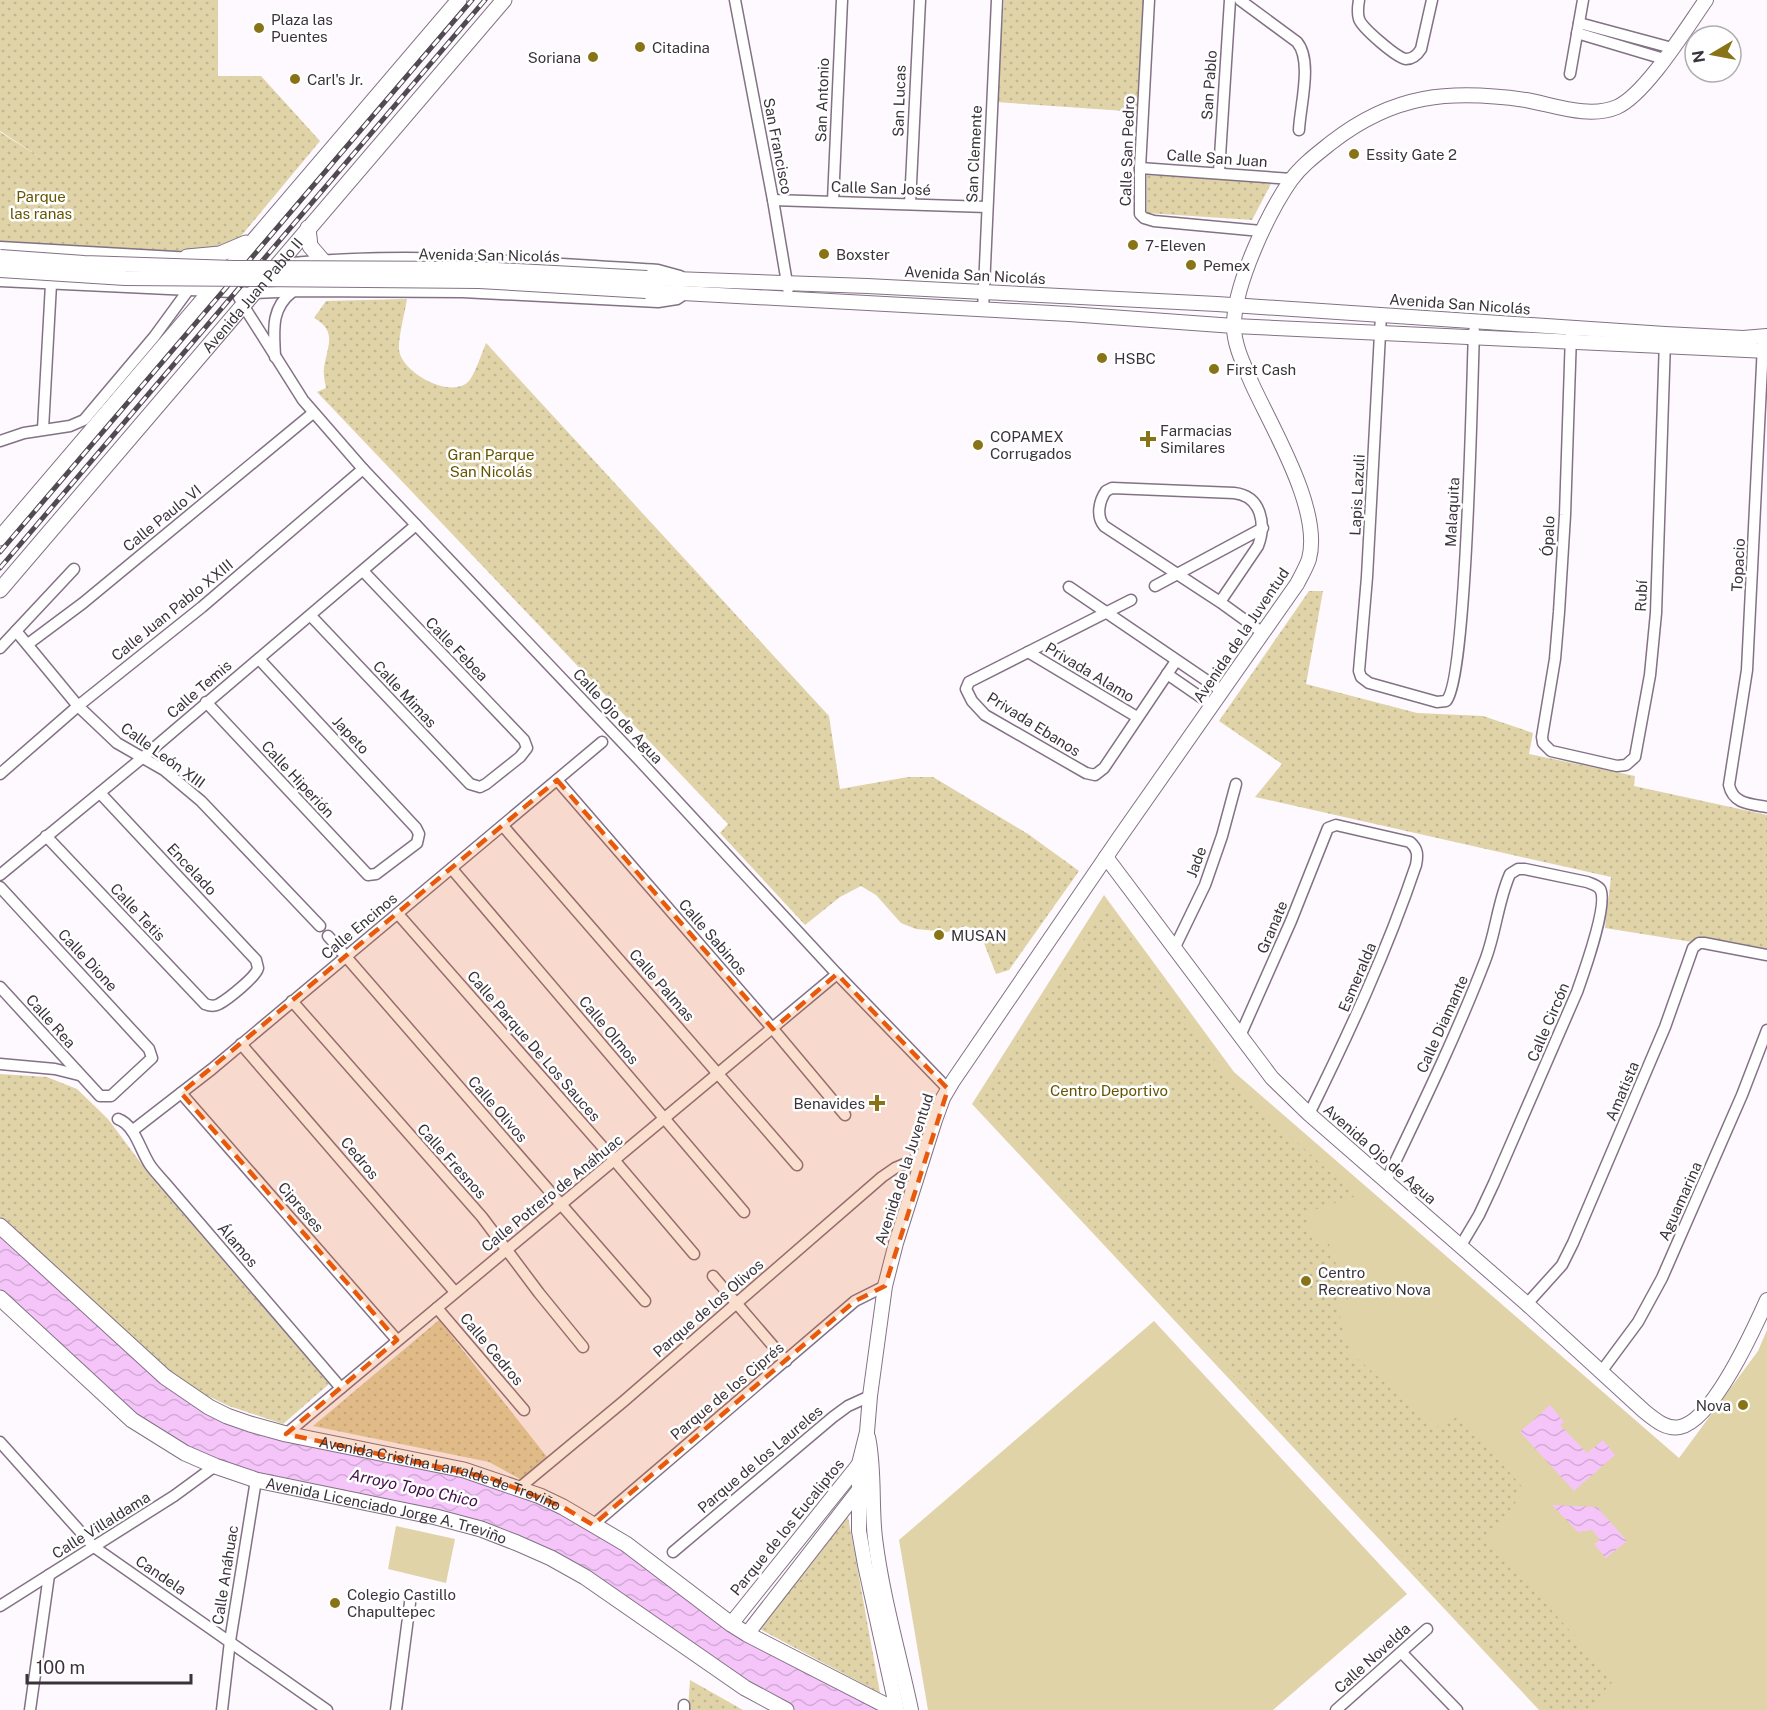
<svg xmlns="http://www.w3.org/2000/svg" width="1767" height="1710" font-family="'Public Sans',sans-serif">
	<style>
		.green { fill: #dfd3a7 }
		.park { fill: url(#park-dots) }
		.water { fill: url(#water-waves) }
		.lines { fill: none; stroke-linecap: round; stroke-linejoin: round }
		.minor-casing { stroke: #837285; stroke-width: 13 }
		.tertiary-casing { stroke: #837285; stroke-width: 16 }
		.secondary-casing { stroke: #837285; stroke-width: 17 }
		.minor { stroke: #fff; stroke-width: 10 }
		.tertiary { stroke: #fff; stroke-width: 14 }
		.secondary { stroke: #fff; stroke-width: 15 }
		.rail-casing { stroke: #514a52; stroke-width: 5 }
		.rail { stroke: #fff; stroke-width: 3; stroke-dasharray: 9; stroke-linecap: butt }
		.tertiary-bridge-casing { stroke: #837285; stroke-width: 16; stroke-linecap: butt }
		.tertiary-bridge { stroke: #fff; stroke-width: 14 }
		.marked { fill: #e8590c; fill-opacity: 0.2; stroke: #e8590c; stroke-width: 4.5; stroke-dasharray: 12 8; stroke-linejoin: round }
		.poi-dot { fill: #887417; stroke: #fff; stroke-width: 2 }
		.labels { text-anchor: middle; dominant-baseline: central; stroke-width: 5; stroke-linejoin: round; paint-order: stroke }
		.poi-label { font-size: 15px; fill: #3a333b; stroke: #fff; text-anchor: start }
		.street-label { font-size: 15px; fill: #3a333b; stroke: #fff }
		.park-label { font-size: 15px; fill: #650; stroke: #fff }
		.water-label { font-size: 16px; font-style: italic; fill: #440c4b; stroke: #fff }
	</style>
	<defs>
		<pattern id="park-dots" width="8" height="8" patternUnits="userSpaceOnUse" patternTransform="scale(1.5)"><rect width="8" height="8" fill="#dfd3a7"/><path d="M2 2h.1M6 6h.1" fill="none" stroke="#c0b691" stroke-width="1.8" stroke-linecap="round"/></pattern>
		<pattern id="water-waves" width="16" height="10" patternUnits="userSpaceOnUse" patternTransform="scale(1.5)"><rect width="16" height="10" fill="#f5c5fa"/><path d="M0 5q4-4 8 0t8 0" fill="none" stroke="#d3aad7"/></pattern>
	</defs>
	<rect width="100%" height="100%" fill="#fdf9fe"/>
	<!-- green -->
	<g class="green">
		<path d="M1104,895L1234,1072L1679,1458L1758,1351L1767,1330V1710H1539L972,1104Z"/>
		<path d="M1154,1321L1407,1594L1273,1710H928L899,1540Z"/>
		<path d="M396,1526L455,1539L446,1583L388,1569Z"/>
	</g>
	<!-- park -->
	<g class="park">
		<path d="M0,0H218V76H261L320,141L232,247L200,259L0,243V132L46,161L0,131Z"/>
		<path d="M1004,0H1144L1140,112L996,102Z"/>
		<path d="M1147,175L1272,182L1252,220L1147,213Z"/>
		<path d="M407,299C405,312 398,338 399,350C402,373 451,400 469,381C475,374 482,353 486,343L829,716L840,789L908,777H933L1028,834L1079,871L1009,970L996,974L980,933L966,926L947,932L916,929L901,923L876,895L861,886L840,897L805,925L720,833L728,824L317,392L326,388C325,381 323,375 324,368C327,347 338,331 314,318L326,301Z"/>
		<path d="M1309,591H1323L1306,684L1417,713L1483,716L1533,733L1529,754L1635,776L1634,786L1767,815V954L1605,928L1611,877L1255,797L1282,764L1219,721Z"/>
		<path d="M1107,903L1228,1079L1356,1196L1305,1213L1314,1245L1328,1241L1348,1299L1336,1302L1351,1353L1435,1427L1460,1416L1525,1490L1488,1539L1614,1680L1596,1700L1591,1710H1545L977,1102Z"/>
		<path d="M0,1074L47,1077L77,1089L108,1119L152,1178L329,1384L283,1424L229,1406L187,1386L0,1217Z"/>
		<path d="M439,1320L547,1457L522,1480L489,1462L313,1426Z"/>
		<path d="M847,1511L880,1693L756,1627Z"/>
		<path d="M690,1680L743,1710H688Z"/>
	</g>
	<!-- water -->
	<g class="water">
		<path d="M0,1226L209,1407L422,1461L563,1507L731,1624L894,1710H786L517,1543L308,1491L161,1439L0,1298Z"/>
		<path d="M1550,1405L1564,1422L1560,1425L1587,1453L1603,1440L1615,1455L1574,1491L1520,1432Z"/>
		<path d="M1552,1505L1597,1507L1627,1541L1606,1558L1594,1544L1600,1540L1592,1530L1578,1532Z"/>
	</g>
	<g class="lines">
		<defs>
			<g id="minor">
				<path d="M735,0L773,200L788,289"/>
				<path d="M1149,0L1140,168V214L1144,218L1154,221L1261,231"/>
				<path d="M1240,0L1297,42C1313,61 1300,106 1299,130"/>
				<path d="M1359,0C1358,6 1357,13 1359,19C1362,28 1397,58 1406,59C1413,59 1418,54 1421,49L1432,0"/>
				<path d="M1579,23L1672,48"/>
				<path d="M1577,33L1664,59"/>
				<path d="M1570,74L1583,0"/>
				<path d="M1140,168L1292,179"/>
				<path d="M1219,172L1230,0"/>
				<path d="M773,200L987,207"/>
				<path d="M833,201L842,0"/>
				<path d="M910,204L920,0"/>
				<path d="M0,247L193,258"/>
				<path d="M292,263C414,251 536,263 658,270L680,276"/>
				<path d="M234,271L236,292L243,305L303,400L363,469L641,762L837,974L948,1089"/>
				<path d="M0,281L253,293L302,291L462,292L658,302L677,299L686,293"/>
				<path d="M983,310L997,0"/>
				<path d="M1381,315L1367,577L1359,671L1361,677L1369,683L1437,702L1446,701C1467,682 1472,379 1474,331"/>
				<path d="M1571,334L1565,515L1559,612L1555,659L1542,737L1543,743L1551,751L1617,766L1626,765L1635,757L1650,675L1656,613L1665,340"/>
				<path d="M1763,345L1747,670L1729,785C1733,804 1750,804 1767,807"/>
				<path d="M275,357C274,332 270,309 292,292"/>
				<path d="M43,429L51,284"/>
				<path d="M0,441L24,433L70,426L84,420L154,337L192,285"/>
				<path d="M1155,586L1263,528"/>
				<path d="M1069,587L1222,691"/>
				<path d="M1131,600L969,682L966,689L972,701L985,715L1086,773L1095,775L1104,768L1176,661"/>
				<path d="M1220,602L1258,546C1266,525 1262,496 1234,493L1112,488L1106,491C1099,501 1096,516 1104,526L1220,602L1263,633"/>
				<path d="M311,616L470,784L480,787L486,784L520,757L527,748L524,740L363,571"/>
				<path d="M16,631L78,706L117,743L164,770L201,801L320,926"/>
				<path d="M28,644L83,603L313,413"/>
				<path d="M0,648L74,569"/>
				<path d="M1028,652L1137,717"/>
				<path d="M1167,674L1212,705"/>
				<path d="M206,702L368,875L376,874L417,843L419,834L416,828L259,659"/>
				<path d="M0,774L78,706L202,607L363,469"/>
				<path d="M557,780L773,1029L845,1115"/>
				<path d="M503,826L797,1165"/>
				<path d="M46,836L205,1004C210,1006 214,1007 219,1004C228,999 256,977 258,968L256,960L100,793"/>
				<path d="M452,869L744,1212"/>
				<path d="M0,875L142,758L416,525"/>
				<path d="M0,887L149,1049L152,1058L111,1096H100L0,987"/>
				<path d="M398,914L615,1161L694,1254"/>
				<path d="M328,936L645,1301"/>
				<path d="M1175,947L1205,885L1222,836L1236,784"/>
				<path d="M292,1001L482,1217L539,1293L583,1347"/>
				<path d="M1240,1036L1291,921L1328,828L1336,825L1410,842C1418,849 1418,855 1416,865C1387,951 1349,1033 1309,1114"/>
				<path d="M241,1044L455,1292"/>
				<path d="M0,1064L55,1069L79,1075"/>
				<path d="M181,1093L397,1340"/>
				<path d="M118,1119C135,1125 140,1150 150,1165C154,1171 160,1177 165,1183L341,1388"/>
				<path d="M132,1131L212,1069L602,742"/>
				<path d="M1386,1181C1421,1108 1457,1034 1486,958C1496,931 1498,901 1510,874L1518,869H1525L1587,882C1592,884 1597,885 1600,889C1609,903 1583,975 1577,992L1494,1183L1479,1215L1460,1247"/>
				<path d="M713,1276L786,1361"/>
				<path d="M1527,1304L1562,1265L1573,1243L1665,1027L1693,948L1699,943H1704L1767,955"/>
				<path d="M437,1308L524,1410"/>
				<path d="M1601,1372L1638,1322L1662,1278L1742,1095L1767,1030"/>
				<path d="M286,1434L837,974"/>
				<path d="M0,1442L94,1547L327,1710"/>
				<path d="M518,1489L624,1401L882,1177L895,1168L923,1156"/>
				<path d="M593,1525L855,1301L885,1286"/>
				<path d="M673,1552L833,1417L848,1406L870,1396"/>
				<path d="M0,1606L174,1496L215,1466"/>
				<path d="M1402,1653L1457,1710"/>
				<path d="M30,1710L49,1575"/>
				<path d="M222,1710L230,1641L256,1480"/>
				<path d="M396,1710L411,1595"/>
				<path d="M684,1710V1705"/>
				<path d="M1336,1710L1427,1629"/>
			</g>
			<g id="tertiary">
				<path d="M647,278L867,286L1217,304L1665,334L1743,338L1767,336"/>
				<path d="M646,291L1069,314L1234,326L1767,351"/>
				<path d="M1106,857L1272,1078L1309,1114L1527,1304L1644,1411C1654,1419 1666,1430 1680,1427C1713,1420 1754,1329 1767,1300"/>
				<path d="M868,1437C875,1470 871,1505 875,1538C882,1596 899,1653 911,1710"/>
				<path d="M731,1624L860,1463"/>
				<path d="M747,1634L858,1491"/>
				<path d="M897,1710L865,1565L859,1531V1464L867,1432L870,1396L885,1286L896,1243L935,1120L943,1098L953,1081L1119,838L1297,584C1301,576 1306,568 1309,559C1322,510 1273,430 1252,384C1245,367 1234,346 1234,327C1233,287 1268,213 1291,180C1302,165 1317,154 1332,142C1394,94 1450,89 1526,100C1554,105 1589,119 1617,107C1646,94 1687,27 1706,0"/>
			</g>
			<g id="secondary">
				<path d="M308,228L310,246L322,260"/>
				<path d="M187,257L220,254L246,243"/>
				<path d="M0,538L459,0"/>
				<path id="s1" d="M0,590L504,0"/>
				<path id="s2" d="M0,1226L165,1377L209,1407L227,1416L250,1424L286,1434L464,1470L540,1496L563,1507L626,1544L731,1624L747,1634L895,1710"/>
				<path id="s3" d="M0,1298L132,1420L185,1453L215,1466L256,1480L436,1517L481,1529L517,1543L551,1558L585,1577L745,1688L786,1710"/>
			</g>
		</defs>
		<!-- minor casing -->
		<use href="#minor" class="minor-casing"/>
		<!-- tertiary casing -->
		<use href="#tertiary" class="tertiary-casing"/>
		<!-- secondary casing -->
		<use href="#secondary" class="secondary-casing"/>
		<!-- minor -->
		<use href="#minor" class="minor"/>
		<!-- tertiary -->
		<use href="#tertiary" class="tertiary"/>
		<!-- secondary -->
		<use href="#secondary" class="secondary"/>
		<defs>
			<g id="rail">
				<path d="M0,552L472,0"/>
				<path d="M0,568L485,0"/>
			</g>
		</defs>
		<!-- rail casing -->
		<use href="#rail" class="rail-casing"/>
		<!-- rail -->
		<use href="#rail" class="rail"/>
		<defs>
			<g id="tertiary-bridge">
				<path d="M0,257L84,263L234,268L479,269L647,278"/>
				<path d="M0,270L125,278L479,281L646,291"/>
			</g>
		</defs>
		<!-- tertiary-bridge casing -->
		<use href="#tertiary-bridge" class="tertiary-bridge-casing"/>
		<!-- tertiary-bridge -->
		<use href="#tertiary-bridge" class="tertiary-bridge"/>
	</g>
	<!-- marked area -->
	<path class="marked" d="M557,780L773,1029L837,974L948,1089L885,1286L855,1301L593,1525L563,1507L490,1478L286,1434L397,1340L181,1093Z"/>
	<!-- markers -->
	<g class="poi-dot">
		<circle cx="259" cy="28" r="6"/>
		<circle cx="640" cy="47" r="6"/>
		<circle cx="593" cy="57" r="6"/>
		<circle cx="295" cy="79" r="6"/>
		<circle cx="1354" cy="154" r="6"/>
		<circle cx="1133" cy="245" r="6"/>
		<circle cx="824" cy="254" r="6"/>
		<circle cx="1191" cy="265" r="6"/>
		<circle cx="1102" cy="358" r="6"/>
		<circle cx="1214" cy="369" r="6"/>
		<path d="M1145 430h6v6h6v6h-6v6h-6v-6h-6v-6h6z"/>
		<circle cx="978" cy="445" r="6"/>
		<circle cx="939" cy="935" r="6"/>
		<path d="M874 1094h6v6h6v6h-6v6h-6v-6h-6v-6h6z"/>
		<circle cx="1306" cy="1281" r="6"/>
		<circle cx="1743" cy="1405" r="6"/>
		<circle cx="335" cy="1603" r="6"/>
	</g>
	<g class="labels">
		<!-- poi labels -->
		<g class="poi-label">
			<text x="271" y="19">Plaza las<tspan x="271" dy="17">Puentes</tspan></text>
			<text x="652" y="47">Citadina</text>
			<text x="581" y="57" text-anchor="end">Soriana</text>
			<text x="307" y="79">Carl's Jr.</text>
			<text x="1366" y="154">Essity Gate 2</text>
			<text x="1145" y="245">7-Eleven</text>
			<text x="836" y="254">Boxster</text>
			<text x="1203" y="265">Pemex</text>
			<text x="1114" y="358">HSBC</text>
			<text x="1226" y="369">First Cash</text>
			<text x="1160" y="430">Farmacias<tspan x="1160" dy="17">Similares</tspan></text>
			<text x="990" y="436">COPAMEX<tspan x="990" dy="17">Corrugados</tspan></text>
			<text x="951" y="935">MUSAN</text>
			<text x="865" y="1103" text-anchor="end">Benavides</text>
			<text x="1318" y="1272">Centro<tspan x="1318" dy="17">Recreativo Nova</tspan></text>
			<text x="1731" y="1405" text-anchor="end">Nova</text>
			<text x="347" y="1594">Colegio Castillo<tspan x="347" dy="17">Chapultepec</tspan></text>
		</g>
		<!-- street labels -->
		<g class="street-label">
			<text transform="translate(1209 85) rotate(-86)">San Pablo</text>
			<text transform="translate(822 100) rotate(-88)">San Antonio</text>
			<text transform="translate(899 101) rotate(-88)">San Lucas</text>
			<text transform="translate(778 146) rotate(79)">San Francisco</text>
			<text transform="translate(1127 151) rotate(-88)">Calle San Pedro</text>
			<text transform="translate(974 154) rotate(-87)">San Clemente</text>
			<text transform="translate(1217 158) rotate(4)">Calle San Juan</text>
			<text transform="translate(881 188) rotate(2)">Calle San José</text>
			<text transform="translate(489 255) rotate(1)">Avenida San Nicolás</text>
			<text transform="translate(975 275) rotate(3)">Avenida San Nicolás</text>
			<text stroke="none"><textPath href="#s1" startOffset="388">Avenida Juan Pablo II</textPath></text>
			<text transform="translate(1460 304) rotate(4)">Avenida San Nicolás</text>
			<text transform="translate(1357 495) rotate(-87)">Lapis Lazuli</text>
			<text transform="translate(1452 512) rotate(-87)">Malaquita</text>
			<text transform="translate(162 518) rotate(-39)">Calle Paulo VI</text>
			<text transform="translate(1548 536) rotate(-87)">Ópalo</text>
			<text transform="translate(1738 565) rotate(-87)">Topacio</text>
			<text transform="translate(1641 596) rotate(-87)">Rubí</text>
			<text transform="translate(172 610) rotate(-39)">Calle Juan Pablo XXIII</text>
			<text transform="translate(1241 635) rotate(-56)">Avenida de la Juventud</text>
			<text transform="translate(457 649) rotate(46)">Calle Febea</text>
			<text transform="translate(1090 672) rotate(31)">Privada Alamo</text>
			<text transform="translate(199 689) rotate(-41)">Calle Temis</text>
			<text transform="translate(405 694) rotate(47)">Calle Mimas</text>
			<text transform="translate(618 716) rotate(47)">Calle Ojo de Agua</text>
			<text transform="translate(1034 724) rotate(32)">Privada Ebanos</text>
			<text transform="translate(351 735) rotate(47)">Japeto</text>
			<text transform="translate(163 755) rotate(36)">Calle León XIII</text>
			<text transform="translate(298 779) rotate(47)">Calle Hiperión</text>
			<text transform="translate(1196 862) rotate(-70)">Jade</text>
			<text transform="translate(192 869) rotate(47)">Encelado</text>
			<text transform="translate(138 912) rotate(47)">Calle Tetis</text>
			<text transform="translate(359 926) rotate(-40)">Calle Encinos</text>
			<text transform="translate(1272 927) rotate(-67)">Granate</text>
			<text transform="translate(713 937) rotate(49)">Calle Sabinos</text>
			<text transform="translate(88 960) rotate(47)">Calle Dione</text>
			<text transform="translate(1357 977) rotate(-67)">Esmeralda</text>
			<text transform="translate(662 985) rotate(49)">Calle Palmas</text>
			<text transform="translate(51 1021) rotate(48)">Calle Rea</text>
			<text transform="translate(1548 1022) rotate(-67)">Calle Circón</text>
			<text transform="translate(1442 1024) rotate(-66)">Calle Diamante</text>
			<text transform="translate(609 1030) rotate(50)">Calle Olmos</text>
			<text transform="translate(534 1046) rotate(49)">Calle Parque De Los Sauces</text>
			<text transform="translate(1622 1091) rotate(-67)">Amatista</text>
			<text transform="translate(498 1109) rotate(49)">Calle Olivos</text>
			<text transform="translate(1380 1154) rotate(41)">Avenida Ojo de Agua</text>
			<text transform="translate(360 1158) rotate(50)">Cedros</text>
			<text transform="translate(452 1161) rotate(48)">Calle Fresnos</text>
			<text transform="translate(904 1169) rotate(-72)">Avenida de la Juventud</text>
			<text transform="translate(552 1193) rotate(-39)">Calle Potrero de Anáhuac</text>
			<text transform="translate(1680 1201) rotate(-66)">Aguamarina</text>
			<text transform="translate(301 1207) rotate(49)">Cipreses</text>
			<text transform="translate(238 1245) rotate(49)">Álamos</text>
			<text transform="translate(708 1308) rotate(-41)">Parque de los Olivos</text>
			<text transform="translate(492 1349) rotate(50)">Calle Cedros</text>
			<text transform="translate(727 1391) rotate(-40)">Parque de los Ciprés</text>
			<text transform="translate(760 1459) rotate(-40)">Parque de los Laureles</text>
			<text stroke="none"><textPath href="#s2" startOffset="518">Avenida Cristina Larralde de Treviño</textPath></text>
			<text stroke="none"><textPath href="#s3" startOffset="452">Avenida Licenciado Jorge A. Treviño</textPath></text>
			<text transform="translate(101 1525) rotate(-32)">Calle Villaldama</text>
			<text transform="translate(787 1527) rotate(-51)">Parque de los Eucaliptos</text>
			<text transform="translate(161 1575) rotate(34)">Candela</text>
			<text transform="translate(225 1575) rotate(-81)">Calle Anáhuac</text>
			<text transform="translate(1372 1658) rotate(-42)">Calle Novelda</text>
		</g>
		<!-- park labels -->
		<g class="park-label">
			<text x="41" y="196">Parque<tspan x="41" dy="17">las ranas</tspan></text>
			<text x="491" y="454">Gran Parque<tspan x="491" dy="17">San Nicolás</tspan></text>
			<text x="1109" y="1090">Centro Deportivo</text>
		</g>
		<!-- water labels -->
		<g class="water-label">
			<text transform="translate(414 1488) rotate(12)">Arroyo Topo Chico</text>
		</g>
	</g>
	<!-- north arrow -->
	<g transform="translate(1713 54) rotate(260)"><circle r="28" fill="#ffffff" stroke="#b0adb1" stroke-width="1.5"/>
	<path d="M0-4.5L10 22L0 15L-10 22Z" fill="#887417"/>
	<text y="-9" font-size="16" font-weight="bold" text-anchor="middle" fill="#3a333b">N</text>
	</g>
	<!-- scale -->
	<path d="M27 1674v9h164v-9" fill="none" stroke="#3a333b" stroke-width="3"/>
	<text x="36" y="1674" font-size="18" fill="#3a333b" stroke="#ffffff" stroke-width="4.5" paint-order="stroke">100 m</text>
</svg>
